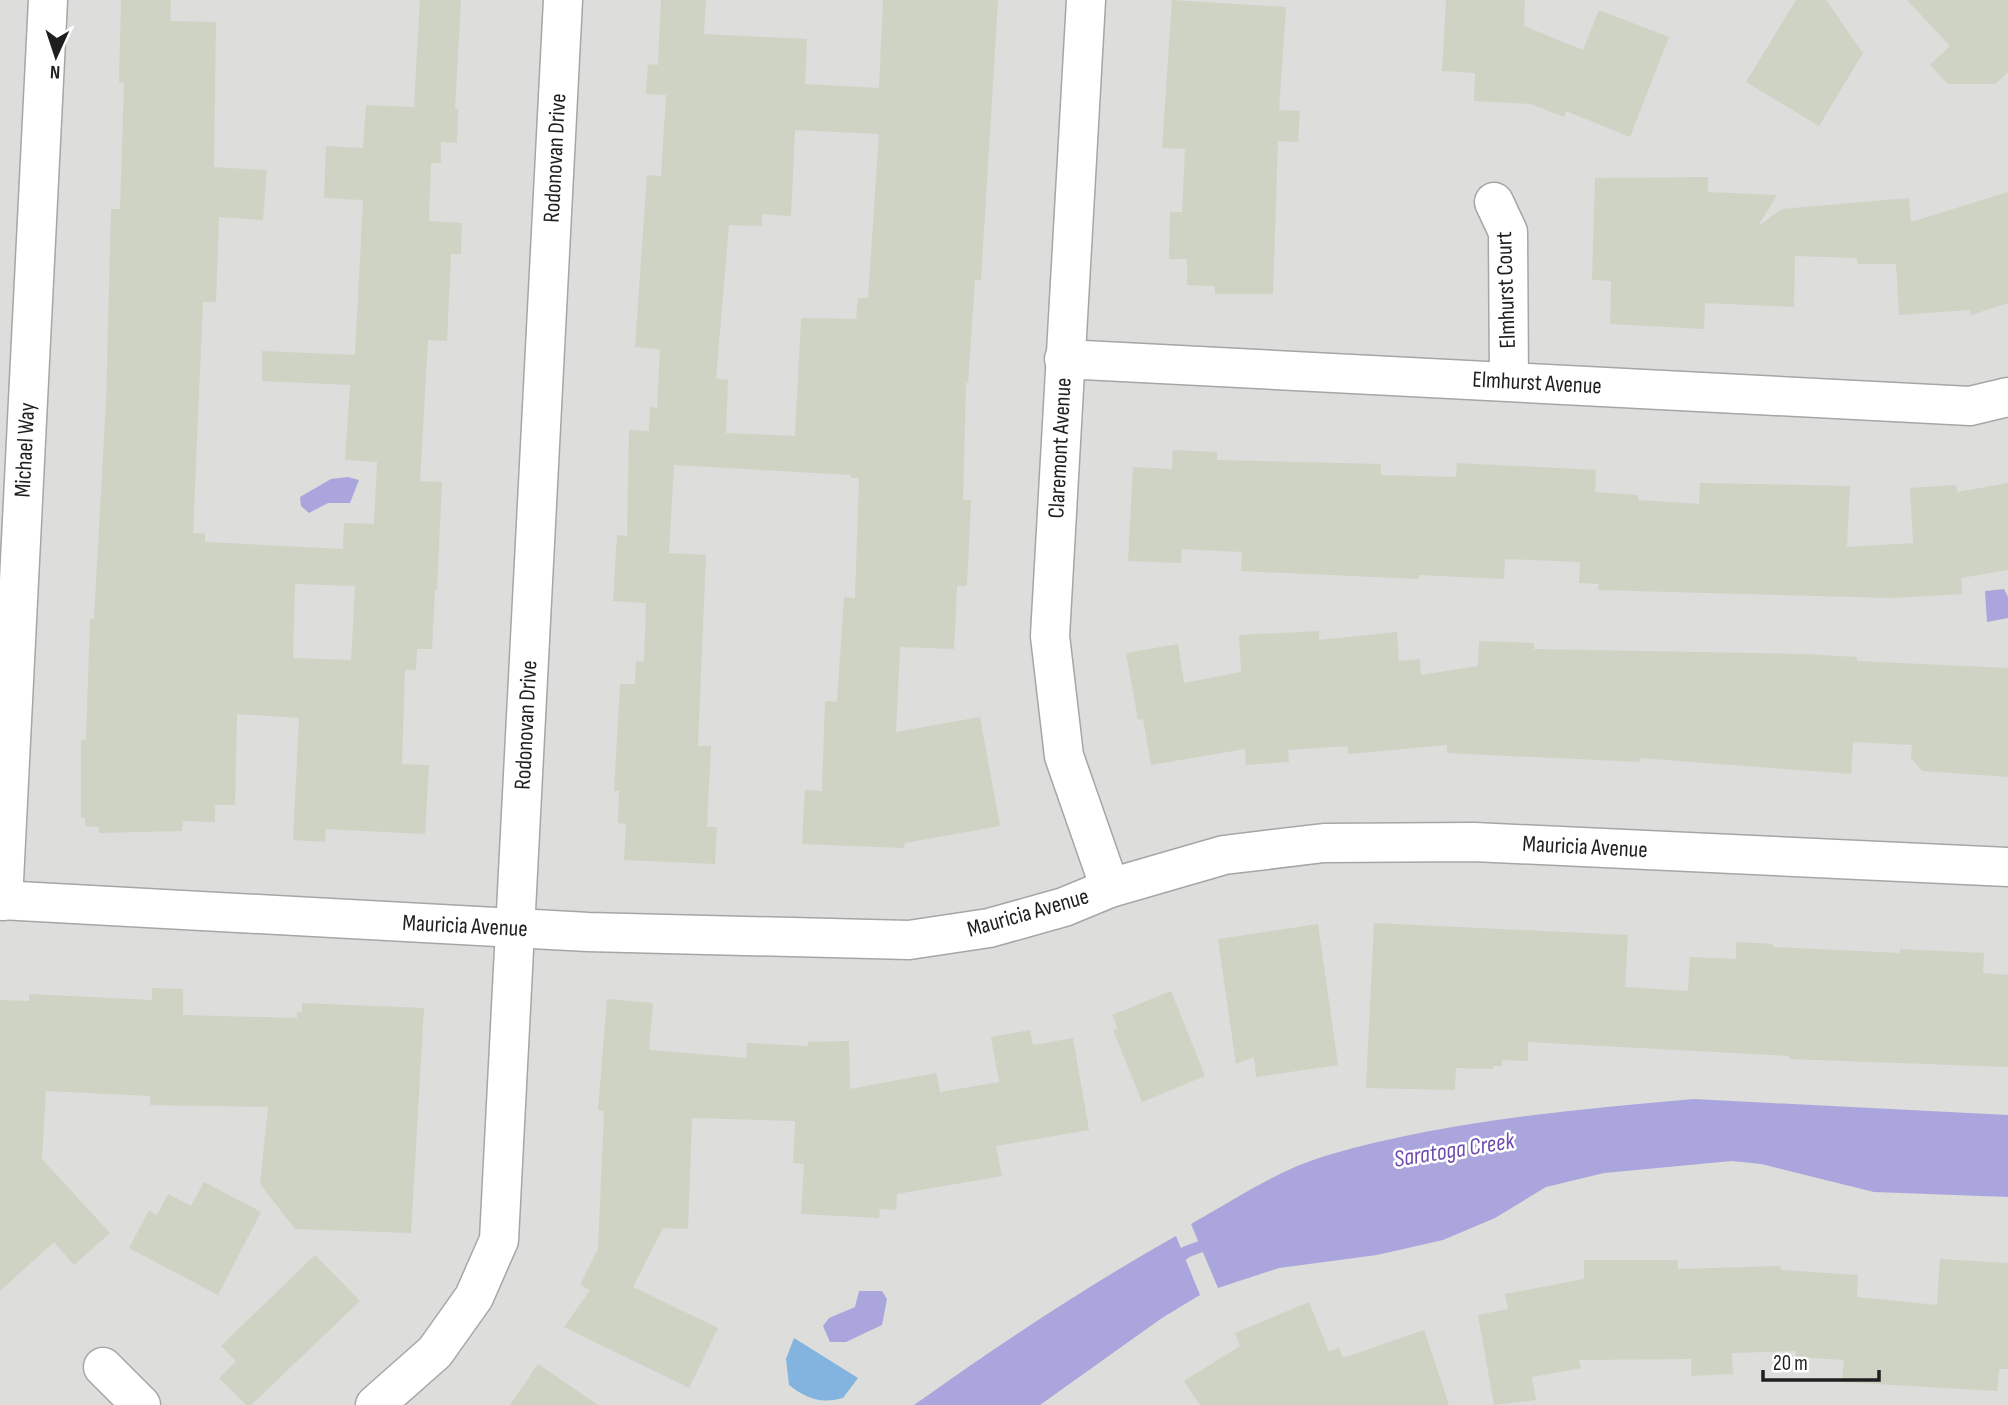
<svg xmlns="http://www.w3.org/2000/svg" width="2008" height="1405" font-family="'Sofia Sans Condensed',sans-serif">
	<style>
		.residential { fill: #dddddc }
		.pitch { fill: #83b4df }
		.water { fill: #aaa6dd }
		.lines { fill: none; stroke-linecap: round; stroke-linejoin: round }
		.stream { stroke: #aaa6dd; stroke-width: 12 }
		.building { fill: #ced3c3; fill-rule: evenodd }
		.minor-casing { stroke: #a6a6a6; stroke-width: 41 }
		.minor { stroke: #fff; stroke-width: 38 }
		.labels { text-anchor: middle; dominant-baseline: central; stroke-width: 5; stroke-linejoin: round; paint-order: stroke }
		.street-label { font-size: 23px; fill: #1f1f1f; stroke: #fff }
		.water-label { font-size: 24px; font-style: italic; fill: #6e4baf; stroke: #fff }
	</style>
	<rect width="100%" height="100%" fill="#eaf0e5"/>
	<!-- residential -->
	<rect class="residential" x="0" y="0" width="2008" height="1405"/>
	<!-- pitch -->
	<path class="pitch" d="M794,1338L858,1378L843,1398C821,1404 807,1399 789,1385L786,1359Z"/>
	<!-- water -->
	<g class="water">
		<path d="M348,477L359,480L350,503H328L309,513L301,506L300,497L331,479Z"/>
		<path d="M2004,589L2008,597V618L1987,622L1985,591Z"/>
		<path d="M1694,1099L2008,1115V1197L1874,1192L1761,1164L1732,1161L1604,1173L1546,1187L1495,1218L1443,1240L1377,1255L1279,1268L1218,1288L1191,1224C1234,1200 1278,1170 1325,1156C1444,1121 1571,1110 1694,1099Z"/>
		<path d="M1176,1236L1200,1295L1162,1318L1040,1405H914C1000,1344 1085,1287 1176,1236Z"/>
		<path d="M859,1291H882L887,1299L882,1325L846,1342H830L823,1326L829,1318L855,1307Z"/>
	</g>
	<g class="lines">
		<!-- stream -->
		<path class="stream" d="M1172,1262L1186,1252L1215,1241"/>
	</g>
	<!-- building -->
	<g class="building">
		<path d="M121,0H171L170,21L216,22L214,167L267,170L263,220L219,217L216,302H203L193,533L205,534V542L343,549L344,523L374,524L377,462L345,460L350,385L262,381V351L355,355L363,200L324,198L326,146L363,148L366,105L414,107L420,0H461L455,109H458L457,143L441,142V163H431L429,221L462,223L461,254H451L447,341L428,340L420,481L442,482L437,590L435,589L432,649H417L416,670H405L402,764L429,765L425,834L326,829L325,842L293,840L299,718L237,714L235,805H215V822L183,821L182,831L99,833V827L85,826V818H81V740H86L90,619H94L106,403L111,209H120L124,83L119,82ZM295,584L355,586L351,660L293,658Z"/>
		<path d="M661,0H706L704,34L807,39L805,84L879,88L883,0H998L981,280H975L968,383H966L963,500H971L967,586H957L954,649L900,647L896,732L980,717L1000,826L905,843L904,848L802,844L805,790L822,791L825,701L837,702L844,597L855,598L859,478H851V475L674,465L669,553L706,555L698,746H711L707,827H717L715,864L624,860L626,824L618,823L619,791H614L620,684H635L636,661L644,662L646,603L613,601L617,535L627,536L629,430L649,431L650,407L657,408L660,349L635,347L647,175L661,176L666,95L646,94L648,64L658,65ZM795,130L879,134L868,298H858L856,319L801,318L795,436L726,433L728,380L716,379L729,225L762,226V214L791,216Z"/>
		<path d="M1172,0L1286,7L1279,110L1300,111L1298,142L1278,141L1273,294H1215V286L1187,285V259H1169L1170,212H1182L1185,149L1162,148Z"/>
		<path d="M1446,0H1525L1524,26L1583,50L1599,10L1669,37L1630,137L1566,111L1564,117L1531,104L1474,101L1475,73L1442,71Z"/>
		<path d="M1796,0H1826L1863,53L1819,126L1746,82Z"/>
		<path d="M1907,0H2008V72L1995,84H1948L1930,65L1950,46Z"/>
		<path d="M1708,177V192L1777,195L1758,226L1782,209L1909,198L1911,222L2008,192V303L1971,315L1970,310L1899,315L1896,264H1858L1857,258L1795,256L1794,307L1705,303L1704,329L1610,324L1611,281L1592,280L1595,178Z"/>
		<path d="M1173,450L1217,452V460L1381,464V475L1456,477L1457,463L1596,470L1595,492L1638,495V500L1699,504L1700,483L1850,486L1847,547L1913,543L1910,488L1956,485L1957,492L2008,483V570L1961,578L1962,594L1892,598L1598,590L1599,584L1579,583L1580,562L1505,559L1504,579L1419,575V579L1241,571L1242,552L1182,549L1181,563L1128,561L1133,467L1172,469Z"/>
		<path d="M1319,631V640L1397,632L1399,661L1420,659L1421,675L1478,666L1479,641L1534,643V649L1803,654L1857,657V661L2008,668V777L1922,771L1911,758L1912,745L1853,742L1851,774L1640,758V762L1447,753V745L1348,754V746L1288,750L1289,762L1246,765L1245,749L1151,765L1143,719L1138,720L1126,653L1178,644L1184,683L1241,672L1239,635Z"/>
		<path d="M1374,923L1628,935L1625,987L1688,991L1690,957L1736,959V942L1773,944V947L1900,953V949L1984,953L1983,973L2008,975V1067L1789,1059V1056L1528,1042V1061L1502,1060V1066H1494L1493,1069L1456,1068L1455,1090L1366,1088Z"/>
		<path d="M1318,924L1338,1065L1256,1077L1254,1057L1236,1064L1218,939Z"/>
		<path d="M152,988L183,989V1015L297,1018V1012H302V1003L424,1008L411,1233L295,1229L260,1184L268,1107L150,1105V1096L46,1091L42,1159L110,1233L74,1265L54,1242L0,1291V1000L29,1001V994L152,1000Z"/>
		<path d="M1171,991L1205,1076L1142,1102L1113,1030L1118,1029L1112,1015Z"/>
		<path d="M607,999L653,1003L649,1050L746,1058L747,1043L808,1046V1042L849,1041L850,1089L936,1073L940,1092L999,1082L991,1037L1030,1030L1033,1045L1073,1038L1089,1130L996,1146L1002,1176L897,1194L896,1210L880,1209L879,1218L801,1214L804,1164L793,1163L795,1121L692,1118L688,1229L663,1228L633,1287L718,1328L689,1388L564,1327L590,1290L580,1285L598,1249L604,1111L598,1110Z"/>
		<path d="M204,1182L261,1212L218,1295L129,1248L149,1210L157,1215L168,1194L191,1206Z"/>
		<path d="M315,1255L360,1301L251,1405H246L219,1378L236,1361L221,1346Z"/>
		<path d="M1940,1259L2008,1263V1369H1999L1997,1391L1842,1382L1844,1360L1796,1357V1351L1732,1353L1733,1374L1691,1376V1359L1579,1360L1581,1368L1532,1377L1536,1400L1494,1405L1478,1315L1508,1309L1505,1294L1584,1279V1260H1678V1269L1780,1266L1781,1270L1858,1275L1857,1297L1937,1305Z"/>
		<path d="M1309,1302L1329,1352L1339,1347L1343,1358L1424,1330L1449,1405H1200L1184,1381L1240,1346L1235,1333Z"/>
		<path d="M538,1364L598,1405H510Z"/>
	</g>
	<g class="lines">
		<defs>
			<g id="minor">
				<path d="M1086,0L1050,636L1064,756L1110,888"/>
				<path d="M1494,202L1508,232L1509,381"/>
				<path d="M1064,359L1970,406L2008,397"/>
				<path d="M0,900L588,932L909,940L989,928L1064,907L1110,888L1224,855L1324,843L1474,842L2008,867"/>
				<path d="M3,901L48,0"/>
				<path d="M103,1367L141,1405"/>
				<path d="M375,1405L435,1352L474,1297L499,1240L563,0"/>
			</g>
		</defs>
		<!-- minor casing -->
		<use href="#minor" class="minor-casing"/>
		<!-- minor -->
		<use href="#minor" class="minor"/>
	</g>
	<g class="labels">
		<!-- street labels -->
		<g class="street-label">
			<text transform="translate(555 158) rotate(-87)">Rodonovan Drive</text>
			<text transform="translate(1506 290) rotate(-92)">Elmhurst Court</text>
			<text transform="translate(1537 383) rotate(3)">Elmhurst Avenue</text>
			<text transform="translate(1060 448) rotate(-87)">Claremont Avenue</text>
			<text transform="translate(25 450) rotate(-87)">Michael Way</text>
			<text transform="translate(526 725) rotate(-87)">Rodonovan Drive</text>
			<text transform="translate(1585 847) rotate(3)">Mauricia Avenue</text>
			<text transform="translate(1028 913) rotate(-16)">Mauricia Avenue</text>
			<text transform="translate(465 926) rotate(3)">Mauricia Avenue</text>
		</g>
		<!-- water labels -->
		<g class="water-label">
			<text transform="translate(1454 1150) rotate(-9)">Saratoga Creek</text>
		</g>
	</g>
	<!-- north arrow -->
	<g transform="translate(56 56) rotate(183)" stroke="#ffffff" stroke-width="5" paint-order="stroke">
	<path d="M0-5L12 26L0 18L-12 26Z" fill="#1f1f1f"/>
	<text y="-10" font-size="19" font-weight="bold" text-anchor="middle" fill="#1f1f1f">N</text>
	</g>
	<!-- scale -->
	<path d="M1763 1370v10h116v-10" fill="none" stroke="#1f1f1f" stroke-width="3.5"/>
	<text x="1773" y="1370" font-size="21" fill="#1f1f1f" stroke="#ffffff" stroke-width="5" paint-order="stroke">20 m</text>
</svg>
